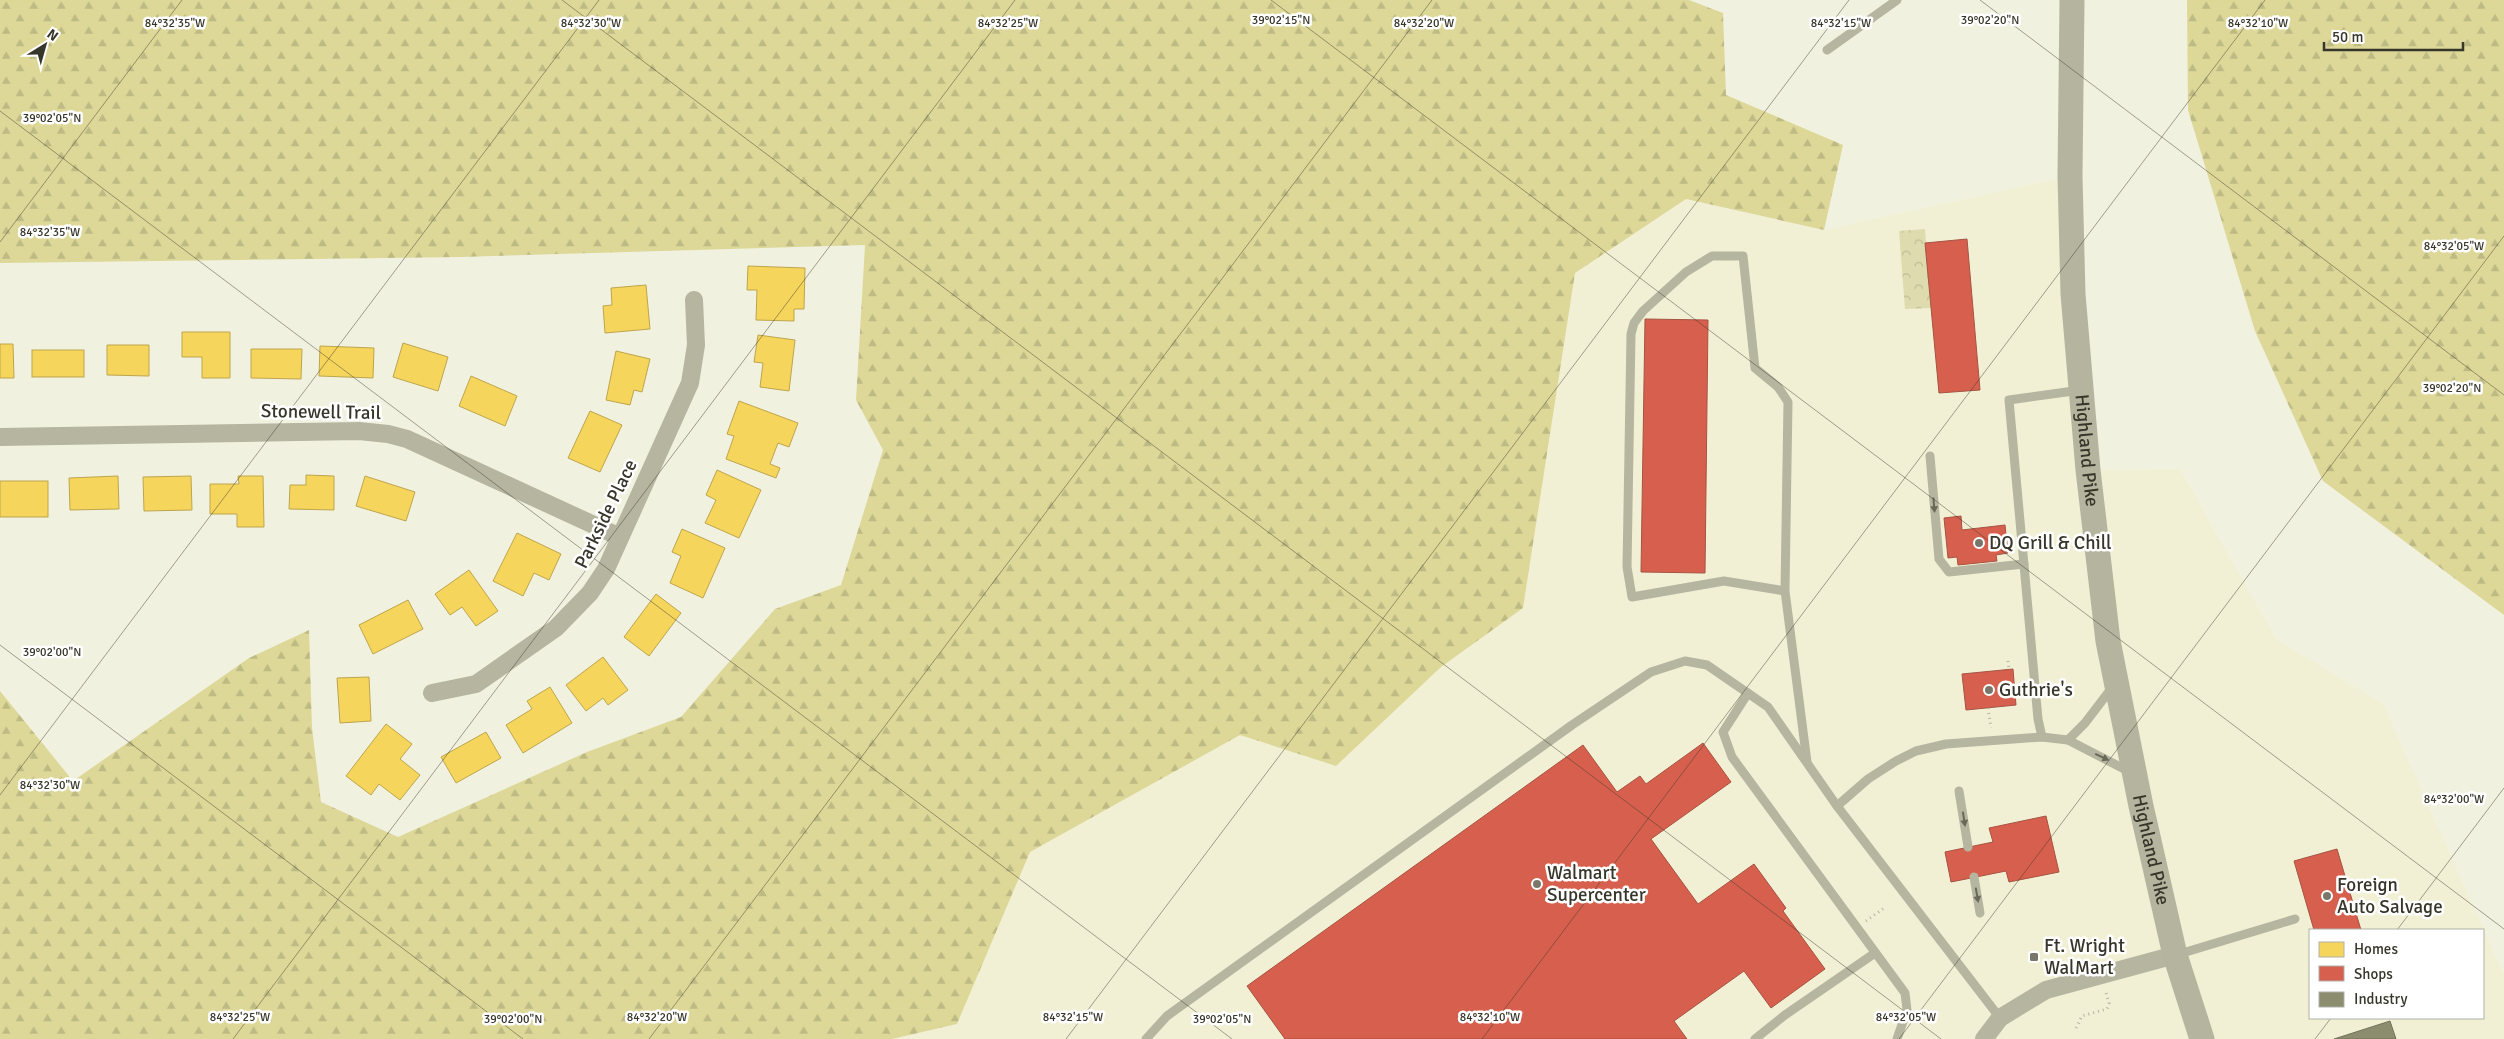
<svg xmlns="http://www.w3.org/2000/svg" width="2504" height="1039" font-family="Signika,sans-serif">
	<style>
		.built { fill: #f2f0d4; fill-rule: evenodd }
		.forest { fill: url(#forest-firs) }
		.park { fill: url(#park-crowns) }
		.homes { fill: #f6d55c; stroke: #bda54d }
		.shops { fill: #d6604d; stroke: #a65342 }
		.industry { fill: #8c8c6e; stroke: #72725a }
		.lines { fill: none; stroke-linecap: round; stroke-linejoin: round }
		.path { stroke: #b4b2a2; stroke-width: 3; stroke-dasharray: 1 4; stroke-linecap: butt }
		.lane { stroke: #b6b5a0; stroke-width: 9 }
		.street { stroke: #b6b5a0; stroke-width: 18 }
		.secondary { stroke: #b5b59f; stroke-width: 25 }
		.oneway { fill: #6a6959 }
		.ticks { fill: none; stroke: #37362a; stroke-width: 1; stroke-opacity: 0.45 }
		.poi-dot { fill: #78776a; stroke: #fff; stroke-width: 2 }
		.labels { text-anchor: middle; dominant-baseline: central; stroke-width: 5; stroke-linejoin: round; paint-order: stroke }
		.street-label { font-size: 19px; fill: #37362a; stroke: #fff }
		.poi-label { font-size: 19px; fill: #37362a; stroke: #fff; text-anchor: start }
		.ticks-label { font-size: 12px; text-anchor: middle; fill: #37362a; stroke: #fff; stroke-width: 5; stroke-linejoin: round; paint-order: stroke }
	</style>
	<defs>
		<pattern id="forest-firs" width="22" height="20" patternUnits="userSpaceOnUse" patternTransform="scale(1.25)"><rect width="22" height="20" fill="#ddd898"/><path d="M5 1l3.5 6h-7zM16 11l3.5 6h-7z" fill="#beba83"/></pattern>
		<pattern id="park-crowns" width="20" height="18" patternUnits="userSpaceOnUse" patternTransform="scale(1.25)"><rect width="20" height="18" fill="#dedbae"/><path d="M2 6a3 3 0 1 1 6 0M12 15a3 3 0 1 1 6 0" fill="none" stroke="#bfbd96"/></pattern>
	</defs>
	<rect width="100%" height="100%" fill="#f1f1e0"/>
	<!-- built -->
	<path class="built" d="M2070,176L2088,470L2180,469L2276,639L2383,704L2504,975V1039H892L957,1024L1030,852L1240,735L1336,766L1441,667L1523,608L1575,273L1686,199L1824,230ZM2310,930H2483V1018H2310Z"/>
	<!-- forest -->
	<g class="forest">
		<path d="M0,0H1689L1723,13L1726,95L1843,145L1824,230L1686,199L1575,273L1523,608L1441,667L1336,766L1240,735L1030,852L957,1024L892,1039H0V691L73,781L249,658L309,630L312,728L321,802L398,837L587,752L681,717L775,609L841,585L883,450L856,400L865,245L461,257L0,263Z"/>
		<path d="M2187,0H2504V615L2323,481L2255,331L2188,110Z"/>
	</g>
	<!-- park -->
	<path class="park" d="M1925,229L1931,308L1905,309L1899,231Z"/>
	<!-- homes -->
	<g class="homes">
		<path d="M748,266L805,268L804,309H794V321L756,320L757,290H747Z"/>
		<path d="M646,285L650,329L605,333L603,306L612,305L611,288Z"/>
		<path d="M182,332H230V378H202V357H182Z"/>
		<path d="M758,335L795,340L789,391L760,387L763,363L754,362Z"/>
		<path d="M403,343L448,357L438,391L393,377Z"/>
		<path d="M0,344H13L14,378H0Z"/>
		<path d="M107,345H149V376L107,375Z"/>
		<path d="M320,346L374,348L373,378L319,376Z"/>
		<path d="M251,349H302L301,379L251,378Z"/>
		<rect x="32" y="350" width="52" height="27"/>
		<path d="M616,351L650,359L642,392L634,390L630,405L606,400Z"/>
		<path d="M471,376L517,396L505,426L459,406Z"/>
		<path d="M739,401L798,423L789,447L778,443L770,464L780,468L776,478L726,459L734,436L727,434Z"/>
		<path d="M590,411L622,425L600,472L568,458Z"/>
		<path d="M717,470L761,490L739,538L705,523L716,500L706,495Z"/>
		<path d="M306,475L334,476V510L289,509L290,485H306Z"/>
		<path d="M118,476L119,509L70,510L69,478Z"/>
		<path d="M191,476L192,510L144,511L143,477Z"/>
		<path d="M238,476H263L264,527H237V514H210V484H239Z"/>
		<path d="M365,476L415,492L406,521L356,506Z"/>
		<rect x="0" y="481" width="48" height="36"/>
		<path d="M682,529L725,548L703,598L670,583L681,556L672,552Z"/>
		<path d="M517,533L561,554L549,580L534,573L523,596L493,581Z"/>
		<path d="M469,570L498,611L476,626L462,607L450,615L435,594Z"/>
		<path d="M656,594L681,613L649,656L624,637Z"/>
		<path d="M408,600L423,629L373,654L359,625Z"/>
		<path d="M603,657L628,690L608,705L603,698L586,711L566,685Z"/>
		<path d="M369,677L371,721L340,723L337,678Z"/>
		<path d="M550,687L572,723L523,753L506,725L532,709L527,701Z"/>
		<path d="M386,724L412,744L400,759L420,775L400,800L379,784L371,795L346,776Z"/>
		<path d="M486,732L501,758L456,783L441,757Z"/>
	</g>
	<!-- shops -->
	<g class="shops">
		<path d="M1967,239L1980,390L1939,393L1925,243Z"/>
		<path d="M1645,319L1708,320L1705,573L1641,572Z"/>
		<path d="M1961,516L1962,530L2005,525L2008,553L1996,555L1997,561L1958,565L1957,557L1948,558L1944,518Z"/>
		<path d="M2013,669L2016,705L1966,710L1962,674Z"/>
		<path d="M1703,743L1731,782L1651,839L1698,904L1754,864L1786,908L1783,911L1825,969L1771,1008L1744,971L1674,1021L1687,1039H1285L1247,986L1583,745L1617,792L1640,776L1646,784Z"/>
		<path d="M2046,816L2059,872L2009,882L2006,871L1951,882L1945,852L1993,842L1989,828Z"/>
		<path d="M2337,849L2361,930H2314L2294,861Z"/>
	</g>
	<!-- industry -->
	<path class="industry" d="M2390,1021L2396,1039H2334Z"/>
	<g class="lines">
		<!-- path -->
		<g class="path">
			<path d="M2008,661L2009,670"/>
			<path d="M1988,708L1991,728"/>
			<path d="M1866,921L1884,908"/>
			<path d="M2076,1028L2082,1016L2107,1009L2109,1003L2106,993"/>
		</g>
		<!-- lane -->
		<g class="lane">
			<path d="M1827,50L1897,0"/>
			<path d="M1930,456L1939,559L1949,572L2024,564"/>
			<path d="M1785,591L1724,581L1632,597L1627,567L1631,334L1634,323L1643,311L1686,272L1712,256H1743L1755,368L1778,387L1788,402L1785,591L1807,762"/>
			<path d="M1748,693L1723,732L1732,757L1905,993L1907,1010L1897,1039"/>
			<path d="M2042,737L2038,719L2009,400L2081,390"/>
			<path d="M2068,740L2085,723L2114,685"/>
			<path d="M1959,791L1968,847"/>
			<path d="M1837,806L1868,779L1896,761L1916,751L1946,744L2042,737L2068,740L2130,772"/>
			<path d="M1974,877L1980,913"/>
			<path d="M2176,955L2295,919"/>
			<path d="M1146,1039L1167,1016L1572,725L1651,672L1685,661L1707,665L1768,707L1837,806L2000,1018"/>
			<path d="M1755,1039L1785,1015L1875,953"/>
		</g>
		<!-- street -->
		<g class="street">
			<path d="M0,437L359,431L388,434L407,439L620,537"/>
			<path d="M432,693L476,684L556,628L590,593L606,569L690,383L696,345L694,300"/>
			<path d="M1984,1039L2000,1018L2046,990L2175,955"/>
		</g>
		<!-- secondary -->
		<path class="secondary" id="s1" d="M2072,0L2070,176L2073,294L2088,470L2108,641L2141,806L2175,955L2202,1039"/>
	</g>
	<!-- one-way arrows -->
	<defs><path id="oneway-solid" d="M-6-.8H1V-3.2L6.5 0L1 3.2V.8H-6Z" transform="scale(1.25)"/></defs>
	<g class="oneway">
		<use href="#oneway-solid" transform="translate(1934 505) rotate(85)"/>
		<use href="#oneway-solid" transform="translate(2102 757) rotate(25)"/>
		<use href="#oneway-solid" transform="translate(1964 819) rotate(81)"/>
		<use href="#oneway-solid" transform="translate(1977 895) rotate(80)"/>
	</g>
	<!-- ticks -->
	<path class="ticks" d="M562,0L1941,1039M1271,0L2504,929M1980,0L2504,395M0,111L1232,1039M0,242L182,0M0,645L523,1039M0,795L599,0M2397,930L2504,788M233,1039L1015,0M649,1039L1432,0M1066,1039L1849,0M1482,1039L2265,0M1899,1039L2504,236M2315,1039L2331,1018"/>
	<!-- markers -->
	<g class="poi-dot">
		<circle cx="1979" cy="543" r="5"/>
		<circle cx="1989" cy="690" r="5"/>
		<circle cx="1537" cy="884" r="5"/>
		<circle cx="2327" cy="896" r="5"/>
		<rect x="2029" y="952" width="10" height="10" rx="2.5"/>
	</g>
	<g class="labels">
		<!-- street labels -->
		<g class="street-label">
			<text transform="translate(321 412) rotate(1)">Stonewell Trail</text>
			<text stroke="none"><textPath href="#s1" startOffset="451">Highland Pike</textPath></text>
			<text transform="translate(606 514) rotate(-64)">Parkside Place</text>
			<text stroke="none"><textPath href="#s1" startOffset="856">Highland Pike</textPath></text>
		</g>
		<!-- poi labels -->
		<g class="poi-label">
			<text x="1989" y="543">DQ Grill &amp; Chill</text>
			<text x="1999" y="690">Guthrie's</text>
			<text x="1547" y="873">Walmart<tspan x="1547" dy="22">Supercenter</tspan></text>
			<text x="2337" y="885">Foreign<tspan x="2337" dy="22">Auto Salvage</tspan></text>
			<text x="2044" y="946">Ft. Wright<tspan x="2044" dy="22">WalMart</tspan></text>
		</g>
	</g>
	<g class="ticks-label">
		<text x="1281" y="24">39°02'15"N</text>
		<text x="1990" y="24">39°02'20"N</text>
		<text x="175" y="27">84°32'35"W</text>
		<text x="591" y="27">84°32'30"W</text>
		<text x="1008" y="27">84°32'25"W</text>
		<text x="1424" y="27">84°32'20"W</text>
		<text x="1841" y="27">84°32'15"W</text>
		<text x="2258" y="27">84°32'10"W</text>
		<text x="52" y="122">39°02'05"N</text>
		<text x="50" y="236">84°32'35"W</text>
		<text x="2454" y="250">84°32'05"W</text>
		<text x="2452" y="392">39°02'20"N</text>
		<text x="52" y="656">39°02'00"N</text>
		<text x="50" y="789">84°32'30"W</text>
		<text x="2454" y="803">84°32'00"W</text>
		<text x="240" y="1021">84°32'25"W</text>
		<text x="657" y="1021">84°32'20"W</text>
		<text x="1073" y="1021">84°32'15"W</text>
		<text x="1490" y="1021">84°32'10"W</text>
		<text x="1906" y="1021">84°32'05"W</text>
		<text x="513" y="1023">39°02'00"N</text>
		<text x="1222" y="1023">39°02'05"N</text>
	</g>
	<!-- legend -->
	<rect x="2309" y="929" width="175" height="90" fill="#ffffff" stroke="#afafaa"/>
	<rect x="2319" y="942" width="25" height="15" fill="#f6d55c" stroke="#afafaa"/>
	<text x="2354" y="954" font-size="15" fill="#37362a">Homes</text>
	<rect x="2319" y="966" width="25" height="15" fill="#d6604d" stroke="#afafaa"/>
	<text x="2354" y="979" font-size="15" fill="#37362a">Shops</text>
	<rect x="2319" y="992" width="25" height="15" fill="#8c8c6e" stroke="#afafaa"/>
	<text x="2354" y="1004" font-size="15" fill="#37362a">Industry</text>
	<!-- north arrow -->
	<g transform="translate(45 45) rotate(37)" stroke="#ffffff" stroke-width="4" paint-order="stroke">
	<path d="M0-4L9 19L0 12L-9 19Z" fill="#37362a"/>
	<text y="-8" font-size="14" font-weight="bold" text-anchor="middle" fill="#37362a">N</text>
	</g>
	<!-- scale -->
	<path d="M2324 42v8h139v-8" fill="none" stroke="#37362a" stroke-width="2.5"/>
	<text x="2332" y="42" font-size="15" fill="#37362a" stroke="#ffffff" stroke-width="4" paint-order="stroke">50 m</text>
</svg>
